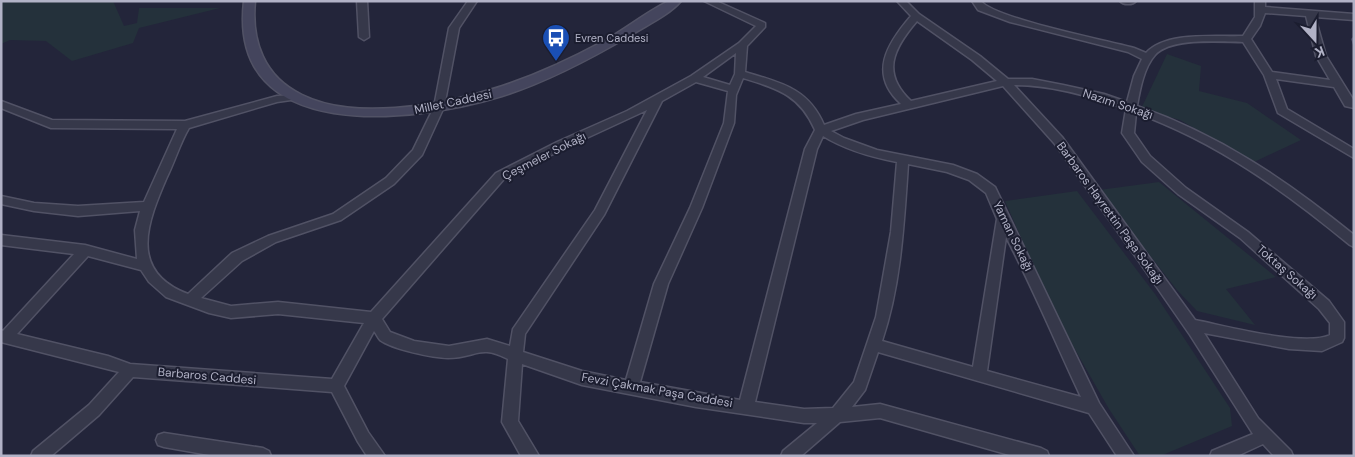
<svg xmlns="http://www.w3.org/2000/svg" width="1355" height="457" font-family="'DM Sans',sans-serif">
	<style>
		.green { fill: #24313b }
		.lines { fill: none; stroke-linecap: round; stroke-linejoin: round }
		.street-casing { stroke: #515265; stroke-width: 3 }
		.secondary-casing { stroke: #515265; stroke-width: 3 }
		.street { fill: #36384a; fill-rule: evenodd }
		.secondary { fill: #44455d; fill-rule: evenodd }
		.wall { fill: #474862 }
		.labels { text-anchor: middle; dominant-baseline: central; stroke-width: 4; stroke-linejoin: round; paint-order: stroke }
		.far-poi-label { font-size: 11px; fill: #b1b2c6; stroke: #1b1d2f; text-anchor: start }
		.street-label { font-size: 12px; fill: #b1b2c6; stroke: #1b1d2f }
	</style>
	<rect width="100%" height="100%" fill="#23253a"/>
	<!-- green -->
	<g class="green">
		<path d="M1,1H113L124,26L137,23L139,8H220L139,28L133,43L72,61L46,41L10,40L1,44Z"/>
		<path d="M1167,54L1201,66L1199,91L1247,103L1301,140L1254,162L1180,120L1141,109Z"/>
		<path d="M1159,182L1276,277L1226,289L1255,325L1197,311L1177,290L1099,190Z"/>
		<path d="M1077,191L1155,294L1230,408L1232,426L1160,456H1140L1109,409L1053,311L1005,201Z"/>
	</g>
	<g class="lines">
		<defs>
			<g id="street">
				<path d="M357,1H367L369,37L364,40L359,37Z"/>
				<path d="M468,1H477L459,28L444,107L422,155L394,184L341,220L276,242L242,261L201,298L231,306L278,302L371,312L496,173L557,142L627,111L691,76L739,43L756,26L704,1H716L765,23V27L747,46L745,72C781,83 808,88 824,125L856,114L901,104C868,74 887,44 911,16L897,1H906L919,14L980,56L1008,79H1032L1063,85L1104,94L1127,102L1134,76L1142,59L1128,52L1010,22L978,10L972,1H981C993,18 1108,41 1134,48L1146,53C1166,31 1215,37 1243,36L1255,17V1H1265V7L1354,14V20L1315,17L1326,56L1354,101V108L1345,106L1334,87L1276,79L1287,109L1354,149V158L1278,113L1264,75L1243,42C1221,42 1171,37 1155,55C1144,67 1140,89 1137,106C1220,135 1286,180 1354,235V247L1350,245C1284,191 1217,142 1136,113L1134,133L1150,156L1186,188L1248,232L1329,301L1344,322V338L1342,342L1322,351L1289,349L1204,333L1258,418L1291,451L1293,456H1274L1263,444L1237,456H1210L1212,451L1253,434L1190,335L1138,260L1054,143L1003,86L863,120L831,131L844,138L877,150L953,165L977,174L995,187L1099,403L1134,456H1117L1089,413L878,352L865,390L852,407L880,404L1041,448L1047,451L1049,456H1013L880,418L840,422L801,456H781L783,451L817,423H804L696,407L582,385L522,364L518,421L539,456H521L502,422L508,359C479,344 476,358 448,358C433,358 392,349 380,340C378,338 376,333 374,331L344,386L368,432L385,456H367L358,442L332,392L133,377L99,415L51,456H31L33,451L89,405L119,372L1,342V330L3,331L74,254L1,245V235L85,245L137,259L135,230L140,211L78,216L34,211L1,204V196L34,203L78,206L144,202L177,129L51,128L1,108V101L52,120L185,121L277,96L298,95L299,97L298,99L277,102L189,128C180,143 175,161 167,177C148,221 127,271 188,294L232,253L268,236L333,214L386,178L413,150L434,107L449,28ZM1265,13L1306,16L1316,56L1330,80L1272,72L1251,39L1260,26ZM917,21L972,60L997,81L911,101C881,73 893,49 917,21ZM736,53L735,74L730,85L703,77ZM743,78C778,89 800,95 815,130L805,149L740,400L640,382L668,284L702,208L734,123L736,95ZM696,82L728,91L724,123L690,208L654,284L626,380L582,371L523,352L525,334L604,215L662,101ZM1014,85C1052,85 1090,96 1126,109L1122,133L1142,162L1178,194L1240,238L1319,309L1330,323V335C1304,347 1226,326 1195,320L1062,137ZM647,110L595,210L513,329L510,346L487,339L449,346L414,341L390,332L382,319L504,179L565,148ZM823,136C846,150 871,157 897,162L891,232L876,317L854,382L833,408L804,409L755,402L817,149ZM908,164L947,172L969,180L986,193L997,219L973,367L882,341C901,285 904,223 908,164ZM1006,237C1034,290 1056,344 1081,397L987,371ZM88,256L141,270L149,282L166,297L209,313L231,318L278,314L364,323L332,379L130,364L108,356L17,334Z"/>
				<path d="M1120,1H1136C1133,5 1123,5 1120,1Z"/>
				<path d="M164,433L263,448L269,451L271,456H215L164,447L158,445L156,440L158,435Z"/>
			</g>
			<path id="secondary" d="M244,1H255C251,41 264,77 302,95C331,109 363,110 395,108C469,103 537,77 602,42C623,31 646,12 667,2C671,0 677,1 681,1C669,15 647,25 631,35C590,59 547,82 502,96C414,123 227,146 244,1Z"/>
		</defs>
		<!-- street casing -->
		<use href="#street" class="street-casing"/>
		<!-- secondary casing -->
		<use href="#secondary" class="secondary-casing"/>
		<!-- street -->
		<use href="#street" class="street"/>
		<!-- secondary -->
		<use href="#secondary" class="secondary"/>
	</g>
	<!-- wall -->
	<path class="wall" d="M1354,36V48L1351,39Z"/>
	<!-- icons -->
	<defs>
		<symbol id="bus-pin" viewBox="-11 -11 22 30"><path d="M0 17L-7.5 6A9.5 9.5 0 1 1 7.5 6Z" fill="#1a4fb4" stroke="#1b1d2f"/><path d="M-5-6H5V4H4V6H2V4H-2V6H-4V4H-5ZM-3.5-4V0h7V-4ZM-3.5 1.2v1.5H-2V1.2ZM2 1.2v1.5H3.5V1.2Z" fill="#fff"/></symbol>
	</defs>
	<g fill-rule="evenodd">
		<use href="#bus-pin" x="540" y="22" width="32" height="43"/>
	</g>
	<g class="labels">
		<!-- far-poi labels -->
		<g class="far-poi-label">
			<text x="575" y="38">Evren Caddesi</text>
		</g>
		<!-- street labels -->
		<g class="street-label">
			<text transform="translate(453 102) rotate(-12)">Millet Caddesi</text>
			<text transform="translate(1118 104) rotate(18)">Nazım Sokağı</text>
			<text transform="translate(544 156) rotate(-27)">Çeşmeler Sokağı</text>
			<text transform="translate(1110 213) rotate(54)">Barbaros Hayrettin Paşa Sokağı</text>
			<text transform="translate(1013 236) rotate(64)">Yaman Sokağı</text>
			<text transform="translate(1287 272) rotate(41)">Toktaş Sokağı</text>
			<text transform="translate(207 376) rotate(5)">Barbaros Caddesi</text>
			<text transform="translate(657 390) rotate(10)">Fevzi Çakmak Paşa Caddesi</text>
		</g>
	</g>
	<!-- border -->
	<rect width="1355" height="457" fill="none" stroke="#b1b2c6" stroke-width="5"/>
	<!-- north arrow -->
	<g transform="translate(1315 40) rotate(159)" stroke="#1b1d2f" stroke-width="4" paint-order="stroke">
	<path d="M0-4L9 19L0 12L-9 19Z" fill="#b1b2c6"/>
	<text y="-8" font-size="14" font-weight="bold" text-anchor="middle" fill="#b1b2c6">K</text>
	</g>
</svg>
